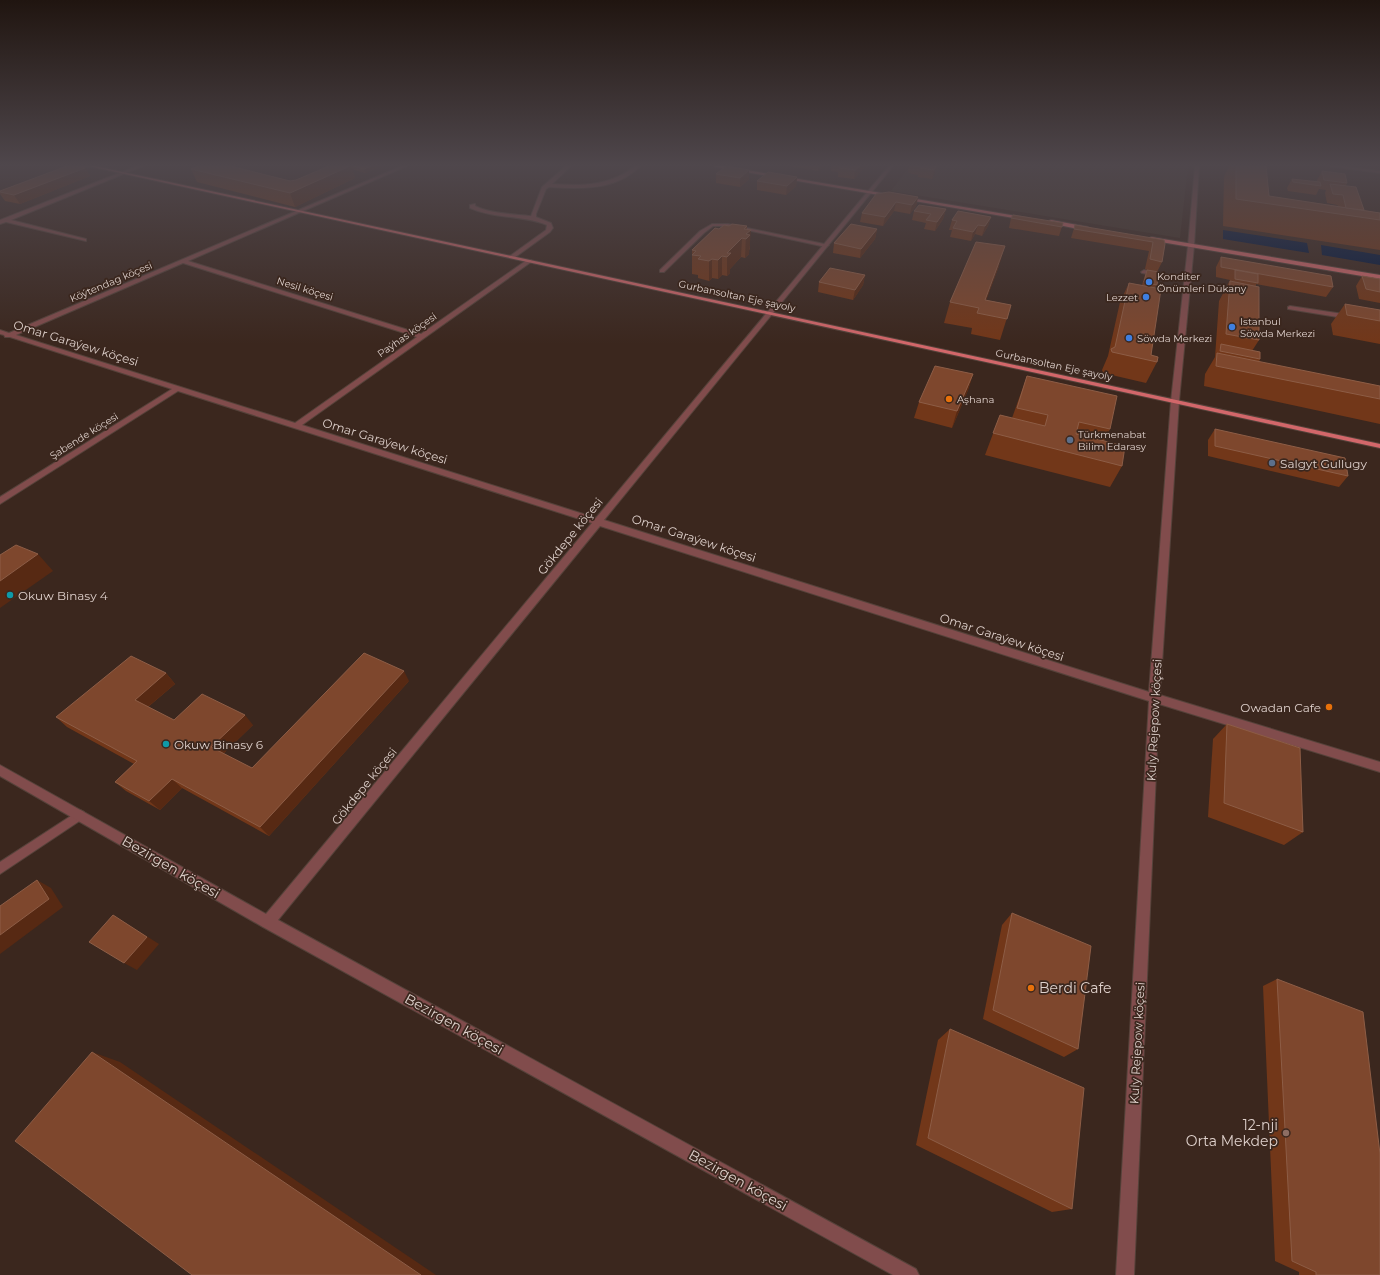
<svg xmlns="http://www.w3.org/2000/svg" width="1380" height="1275" font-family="Montserrat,sans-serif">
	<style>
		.commercial { fill: #433328 }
		.water { fill: #01163c }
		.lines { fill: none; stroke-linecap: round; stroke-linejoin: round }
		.service-casing { stroke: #55423a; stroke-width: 2 }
		.minor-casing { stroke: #55423a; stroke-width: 2 }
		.primary-casing { stroke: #55423a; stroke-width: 2 }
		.service { fill: #814c4c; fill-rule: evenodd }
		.minor { fill: #814c4c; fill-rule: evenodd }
		.primary { fill: #d2676a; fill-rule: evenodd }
		.wall { fill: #723719 }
		.shaded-wall { fill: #572913 }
		.building { fill: #7e472d; stroke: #8d5d46 }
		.shop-dot { fill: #3f7fe0; stroke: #3b271e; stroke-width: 1.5 }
		.food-dot { fill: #e8710a; stroke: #3b271e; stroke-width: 1.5 }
		.service-dot { fill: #5c6f8a; stroke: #3b271e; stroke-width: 1.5 }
		.culture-dot { fill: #0f9aa8; stroke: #3b271e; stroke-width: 1.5 }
		.education-dot { fill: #8d6e63; stroke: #3b271e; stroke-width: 1.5 }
		.labels { text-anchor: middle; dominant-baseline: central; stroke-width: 3.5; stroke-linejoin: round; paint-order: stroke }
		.far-poi-label { font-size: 10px; fill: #dfd1cc; stroke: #3b271e; text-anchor: start }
		.far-street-label { font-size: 10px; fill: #dfd1cc; stroke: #3b271e }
		.street-label { font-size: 12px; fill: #dfd1cc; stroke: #3b271e }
		.poi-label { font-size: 12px; fill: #dfd1cc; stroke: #3b271e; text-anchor: start }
		.near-street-label { font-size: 14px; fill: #dfd1cc; stroke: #3b271e }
		.near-poi-label { font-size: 14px; fill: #dfd1cc; stroke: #3b271e; text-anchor: start }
	</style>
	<rect width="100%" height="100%" fill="#3b271e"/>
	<!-- commercial -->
	<path class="commercial" d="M910,166H1188L1180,238L891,191Z"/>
	<!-- water -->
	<g class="water">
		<path d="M1223,230L1307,243L1309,253L1223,239Z"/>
		<path d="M1321,245L1380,255V265L1322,255Z"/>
	</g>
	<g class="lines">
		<defs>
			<g id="service">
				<path d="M1195,166H1199L1194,246L1191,248L1188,246Z"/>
				<path d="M1329,166H1339L1380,171V173Z"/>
				<path d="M712,224H728L829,245L826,247L728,226H713L704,233L664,272H660V270L700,231Z"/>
				<path d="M1144,270L1187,278L1190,280L1187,282L1142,273L1141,272Z"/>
				<path d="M80,810L84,812L85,815L84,818L0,874V862Z"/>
			</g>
			<g id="minor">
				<path d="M83,166H89L73,173L69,172Z"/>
				<path d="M137,166H143L11,220L86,239V241L6,222L0,224V220Z"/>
				<path d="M402,166H407L188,261L421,334L527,260H531V262L302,425L596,518L889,166H893L604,520L1149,692L1171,401L1188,246L1191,244L1194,246L1179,401L1160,695L1380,762V772L1159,704L1134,1275H1116L1149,701L600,526L278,920L916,1269L919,1275H893L263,927L0,776V765L266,914L592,523L178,391L0,504V497L172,389L10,337H5L4,335L0,334V330L9,333ZM183,263L417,337L295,423L16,335Z"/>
				<path d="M566,166H571L552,184C582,186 611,186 635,166H640C616,191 580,189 549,187L546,189L536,214V217L551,223L553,228L550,232L514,258H510V256L546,230L547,225C522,215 494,219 470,208V205L475,204V206C492,214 513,214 531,216L542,187Z"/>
				<path d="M1290,306L1350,315L1353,317L1350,319L1288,309V307Z"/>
			</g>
			<g id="primary">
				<path d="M88,166H95L1380,444V448Z"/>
				<path d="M714,166H723L1028,218L1025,220L716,167Z"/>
				<path d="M1051,220L1088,227L1091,229L1088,231L1049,223V221Z"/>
				<path d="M1151,237L1380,275V279L1149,240L1148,239Z"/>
			</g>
		</defs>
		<!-- service casing -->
		<use href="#service" class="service-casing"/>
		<!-- minor casing -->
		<use href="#minor" class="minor-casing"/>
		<!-- primary casing -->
		<use href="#primary" class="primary-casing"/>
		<!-- service -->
		<use href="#service" class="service"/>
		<!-- minor -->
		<use href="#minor" class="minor"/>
		<!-- primary -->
		<use href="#primary" class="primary"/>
	</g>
	<!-- wall -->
	<g class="wall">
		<path d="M199,166H235L236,167L290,181L296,180L329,166H382L365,173L352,169L355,178L295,207L197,182L191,169Z"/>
		<path d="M789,166H824L818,171Z"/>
		<path d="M831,166H866L854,179L838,177V172L831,171Z"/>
		<path d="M909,166H935L934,175L932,179L918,177V175L912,174L908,172L909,170H908Z"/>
		<path d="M1229,166H1266L1269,196L1338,206L1337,205L1327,203L1325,193L1326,190L1319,189L1316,195L1288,191L1287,188L1292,179L1317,182V180L1322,171L1347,183L1346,186L1364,210L1380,213V250L1223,226L1224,177Z"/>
		<path d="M85,168L90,176L20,204L5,201L0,194V191Z"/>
		<path d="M716,174L749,179L740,187L716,183Z"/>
		<path d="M797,177L796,186L786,195L757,190V181Z"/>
		<path d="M889,192L918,197L916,206L910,214L894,211L883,226L860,222L862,213Z"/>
		<path d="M946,209L943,219L935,231L924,229L926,223L912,220L914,211Z"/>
		<path d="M991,217L988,226L982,236L975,234L971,241L950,237L952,230H949L952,220Z"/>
		<path d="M1011,218L1063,223L1059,236L1009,228Z"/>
		<path d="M1075,225L1165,244L1162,262L1157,272V285L1155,287L1151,355L1157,362L1146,383L1103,373L1102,370L1108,356L1120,302L1129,283L1142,285L1145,275L1147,270L1145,269L1149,251L1071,238Z"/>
		<path d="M729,226H747V229L750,249L749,250V254L745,258L741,257L730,269V273L727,276L722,275L718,279L712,278L709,281L698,278V275L692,274V250L719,229Z"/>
		<path d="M877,229L875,239L860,258L833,253L834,243Z"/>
		<path d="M1221,257L1333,287L1326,297L1256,284V286L1259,340L1252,351L1260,359L1259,362L1380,386V424L1204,386L1205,374L1215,357L1219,301L1230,280L1216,277V267Z"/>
		<path d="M999,266L986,300L1011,305L1000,340L971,334L972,328L944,323L950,302Z"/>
		<path d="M865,275L863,285L853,300L818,292L819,282Z"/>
		<path d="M1362,276L1380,279V303L1359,299L1356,286Z"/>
		<path d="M1345,304L1380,310V344L1333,335L1331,324Z"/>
		<path d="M973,374L968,390L952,428L914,418L919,402Z"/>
		<path d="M1027,376L1110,429L1104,441L1122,466L1110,487L985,455L1000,415L1012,418Z"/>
		<path d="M1215,429L1348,476L1339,487L1208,456V440Z"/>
		<path d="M166,673L175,684L148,707L174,720L253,725L223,754L252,768L409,681L269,836L182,788L160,810L126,791L115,782L134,764L67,727L56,717Z"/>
		<path d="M1227,724L1303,832L1284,845L1208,817L1213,739Z"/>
		<path d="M1012,913L1078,1049L1064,1057L983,1019L1002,925Z"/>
		<path d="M1277,979L1380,1275H1299V1272L1275,1261L1263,986Z"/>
		<path d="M950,1029L1072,1209L1052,1212L916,1145L938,1040Z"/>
	</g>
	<!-- shaded-wall -->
	<g class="shaded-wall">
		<path d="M350,166H351L355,178L295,207L290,193Z"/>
		<path d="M371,166H382L365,173L364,169Z"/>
		<path d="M819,166H824L818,171Z"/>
		<path d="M860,166H866L854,179L855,170Z"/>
		<path d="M936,166L934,175L932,179L934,170Z"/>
		<path d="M85,168L90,176L20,204L14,195Z"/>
		<path d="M749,170V179L740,187V178Z"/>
		<path d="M797,177L796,186L786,195L787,186Z"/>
		<path d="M918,197L916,206L910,214L912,205Z"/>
		<path d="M896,202L894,211L883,226L885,217Z"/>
		<path d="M946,209L943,219L935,231L937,222Z"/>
		<path d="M991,217L988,226L982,236L985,226Z"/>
		<path d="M978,225L975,234L971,241L973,232Z"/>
		<path d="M877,229L875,239L860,258L861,249Z"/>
		<path d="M751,230L749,254L745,258L746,234Z"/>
		<path d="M742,238L741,257L730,269V273L727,276V253Z"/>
		<path d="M1005,246L999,266L981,314L985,300Z"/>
		<path d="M722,256V275L718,279V260Z"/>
		<path d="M712,259V278L709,281V261Z"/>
		<path d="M865,275L863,285L853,300L855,290Z"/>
		<path d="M973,374L968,390L952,428L957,411Z"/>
		<path d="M38,554L53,571L0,608V581Z"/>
		<path d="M404,671L409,681L269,836L260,827Z"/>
		<path d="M166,673L175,684L144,710L135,700Z"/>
		<path d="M245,715L253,725L220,757L211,747Z"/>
		<path d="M172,779L182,788L160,810L149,801Z"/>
		<path d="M37,880L51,888L63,907L0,954V935Z"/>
		<path d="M113,915L159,944L137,970L124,963Z"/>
		<path d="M92,1052L120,1062L436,1275H421Z"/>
	</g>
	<!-- building -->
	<g class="building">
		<path d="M67,166H75L85,168L14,195L0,192V191Z"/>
		<path d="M199,166H230L290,181L296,180L329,166H350L290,193L191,169Z"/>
		<path d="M353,166H371L364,169Z"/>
		<path d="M726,166L749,170L740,178L716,174Z"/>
		<path d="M841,166H860L855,170L839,168Z"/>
		<path d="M916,166H936L934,170L920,168L921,166Z"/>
		<path d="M1236,166H1266L1269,196L1380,213V220L1236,199Z"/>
		<path d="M1322,171L1345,174L1347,183L1324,180Z"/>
		<path d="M768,172L797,177L787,186L757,181Z"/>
		<path d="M1292,179L1320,182L1321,186L1293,182Z"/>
		<path d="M1330,184L1356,187L1364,210L1346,208L1343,195L1333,194Z"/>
		<path d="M889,192L918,197L912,205L896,202L885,217L862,213L876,194Z"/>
		<path d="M919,205L946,209L937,222L926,220L931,214L914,211Z"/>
		<path d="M958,211L991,217L985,226L978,225L973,232L953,228L957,221L952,220Z"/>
		<path d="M1013,215L1063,223L1062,227L1011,218Z"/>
		<path d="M732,224L747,226L744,229L751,230L746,234L750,235L746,239L742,238L727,253H731L727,257L722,256L718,260L712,259L709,261L698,259L701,256L692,255L696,251L692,250L715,228L719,229L724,225L729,226Z"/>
		<path d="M851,224L877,229L861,249L834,243Z"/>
		<path d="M1075,225L1164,240L1165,244L1162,262L1150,259L1153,242L1074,229Z"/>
		<path d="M976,242L1005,246L985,300L1011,305L1007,319L977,313L979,308L950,302Z"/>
		<path d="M1221,257L1331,276L1333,287L1221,267Z"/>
		<path d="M830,268L865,275L855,290L819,282Z"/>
		<path d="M1147,270L1159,272L1157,285L1144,282Z"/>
		<path d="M1235,270L1258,274V283L1235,279Z"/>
		<path d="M1362,276L1380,279V292L1366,289Z"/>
		<path d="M1230,281L1259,287V340L1226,334Z"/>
		<path d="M1129,283L1161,289L1151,355L1158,357L1157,362L1112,352L1111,349L1115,347Z"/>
		<path d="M1345,304L1380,310V321L1347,315Z"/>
		<path d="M1221,344L1260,352V359L1220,351Z"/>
		<path d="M1217,353L1380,386V399L1216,366Z"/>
		<path d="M935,366L973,374L957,411L919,402Z"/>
		<path d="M1027,376L1117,396L1110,429L1079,422L1076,434L1125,446L1122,466L993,433L1000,415L1045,426L1048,415L1017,408Z"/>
		<path d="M1215,429L1345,458L1348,476L1215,446Z"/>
		<path d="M16,545L38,554L0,581V555Z"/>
		<path d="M364,653L404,671L260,827L172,779L149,801L115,782L137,761L56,717L131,656L166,673L135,700L174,720L202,694L245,715L211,747L252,768Z"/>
		<path d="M1227,724L1300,748L1303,832L1224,803Z"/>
		<path d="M37,880L49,899L0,935V906Z"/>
		<path d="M1012,913L1091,946L1078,1049L993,1010Z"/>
		<path d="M113,915L147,937L124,963L89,942Z"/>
		<path d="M1277,979L1363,1012L1380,1154V1275H1316V1272L1292,1261Z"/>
		<path d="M950,1029L1084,1088L1072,1209L928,1138Z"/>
		<path d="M92,1052L421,1275H192L15,1141Z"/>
	</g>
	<!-- sky -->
	<linearGradient id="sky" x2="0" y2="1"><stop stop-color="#201510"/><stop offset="0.48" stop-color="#4f474c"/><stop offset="1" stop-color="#4f474c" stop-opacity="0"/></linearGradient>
	<rect width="1380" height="344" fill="url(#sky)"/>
	<!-- markers -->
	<g class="shop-dot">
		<circle cx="1149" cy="282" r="4"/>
		<circle cx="1146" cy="297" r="4"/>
		<circle cx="1232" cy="327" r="4"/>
		<circle cx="1129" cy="338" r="4"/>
	</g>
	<g class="food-dot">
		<circle cx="949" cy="399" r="4"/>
		<circle cx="1329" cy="707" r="4"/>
		<circle cx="1031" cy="988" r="4"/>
	</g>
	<g class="service-dot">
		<circle cx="1070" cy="440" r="4"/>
		<circle cx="1272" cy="463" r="4"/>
	</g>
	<g class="culture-dot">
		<circle cx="10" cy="595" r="4"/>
		<circle cx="166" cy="744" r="4"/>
	</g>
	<circle class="education-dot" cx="1286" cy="1133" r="4"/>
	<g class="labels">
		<!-- far-poi labels -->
		<g class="far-poi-label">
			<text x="1157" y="276">Konditer<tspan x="1157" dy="12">Önümleri Dükany</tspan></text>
			<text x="1138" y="297" text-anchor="end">Lezzet</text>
			<text x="1240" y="321">Istanbul<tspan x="1240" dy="12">Söwda Merkezi</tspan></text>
			<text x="1137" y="338">Söwda Merkezi</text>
			<text x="957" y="399">Aşhana</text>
			<text x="1078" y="434">Türkmenabat<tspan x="1078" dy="12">Bilim Edarasy</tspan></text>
		</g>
		<!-- far-street labels -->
		<g class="far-street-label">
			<text transform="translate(111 282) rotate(-23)">Köýtendag köçesi</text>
			<text transform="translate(305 289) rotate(17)">Nesil köçesi</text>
			<text transform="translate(737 296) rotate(12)">Gurbansoltan Eje şayoly</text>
			<text transform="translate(407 335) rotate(-35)">Paýhas köçesi</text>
			<text transform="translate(1054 365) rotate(12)">Gurbansoltan Eje şayoly</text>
			<text transform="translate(84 436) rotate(-32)">Şabende köçesi</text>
		</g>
		<!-- street labels -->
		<g class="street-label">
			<text transform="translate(76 343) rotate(17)">Omar Garaýew köçesi</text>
			<text transform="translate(385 441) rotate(17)">Omar Garaýew köçesi</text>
			<text transform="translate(570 536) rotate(-51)">Gökdepe köçesi</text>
			<text transform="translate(694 538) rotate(18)">Omar Garaýew köçesi</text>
			<text transform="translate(1002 637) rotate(18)">Omar Garaýew köçesi</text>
			<text transform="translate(1154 720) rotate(-87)">Kuly Rejepow köçesi</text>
			<text transform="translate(364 786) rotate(-51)">Gökdepe köçesi</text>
			<text transform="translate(1137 1043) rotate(-87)">Kuly Rejepow köçesi</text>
		</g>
		<!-- poi labels -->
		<g class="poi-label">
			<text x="1280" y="463">Salgyt Gullugy</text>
			<text x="18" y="595">Okuw Binasy 4</text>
			<text x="1321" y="707" text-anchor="end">Owadan Cafe</text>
			<text x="174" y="744">Okuw Binasy 6</text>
		</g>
		<!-- near-street labels -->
		<g class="near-street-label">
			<text transform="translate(171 867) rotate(30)">Bezirgen köçesi</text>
			<text transform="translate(454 1024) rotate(29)">Bezirgen köçesi</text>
			<text transform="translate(738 1180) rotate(29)">Bezirgen köçesi</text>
		</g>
		<!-- near-poi labels -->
		<g class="near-poi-label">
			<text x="1039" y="988">Berdi Cafe</text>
			<text x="1278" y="1125" text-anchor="end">12-nji<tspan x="1278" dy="16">Orta Mekdep</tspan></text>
		</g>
	</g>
</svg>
